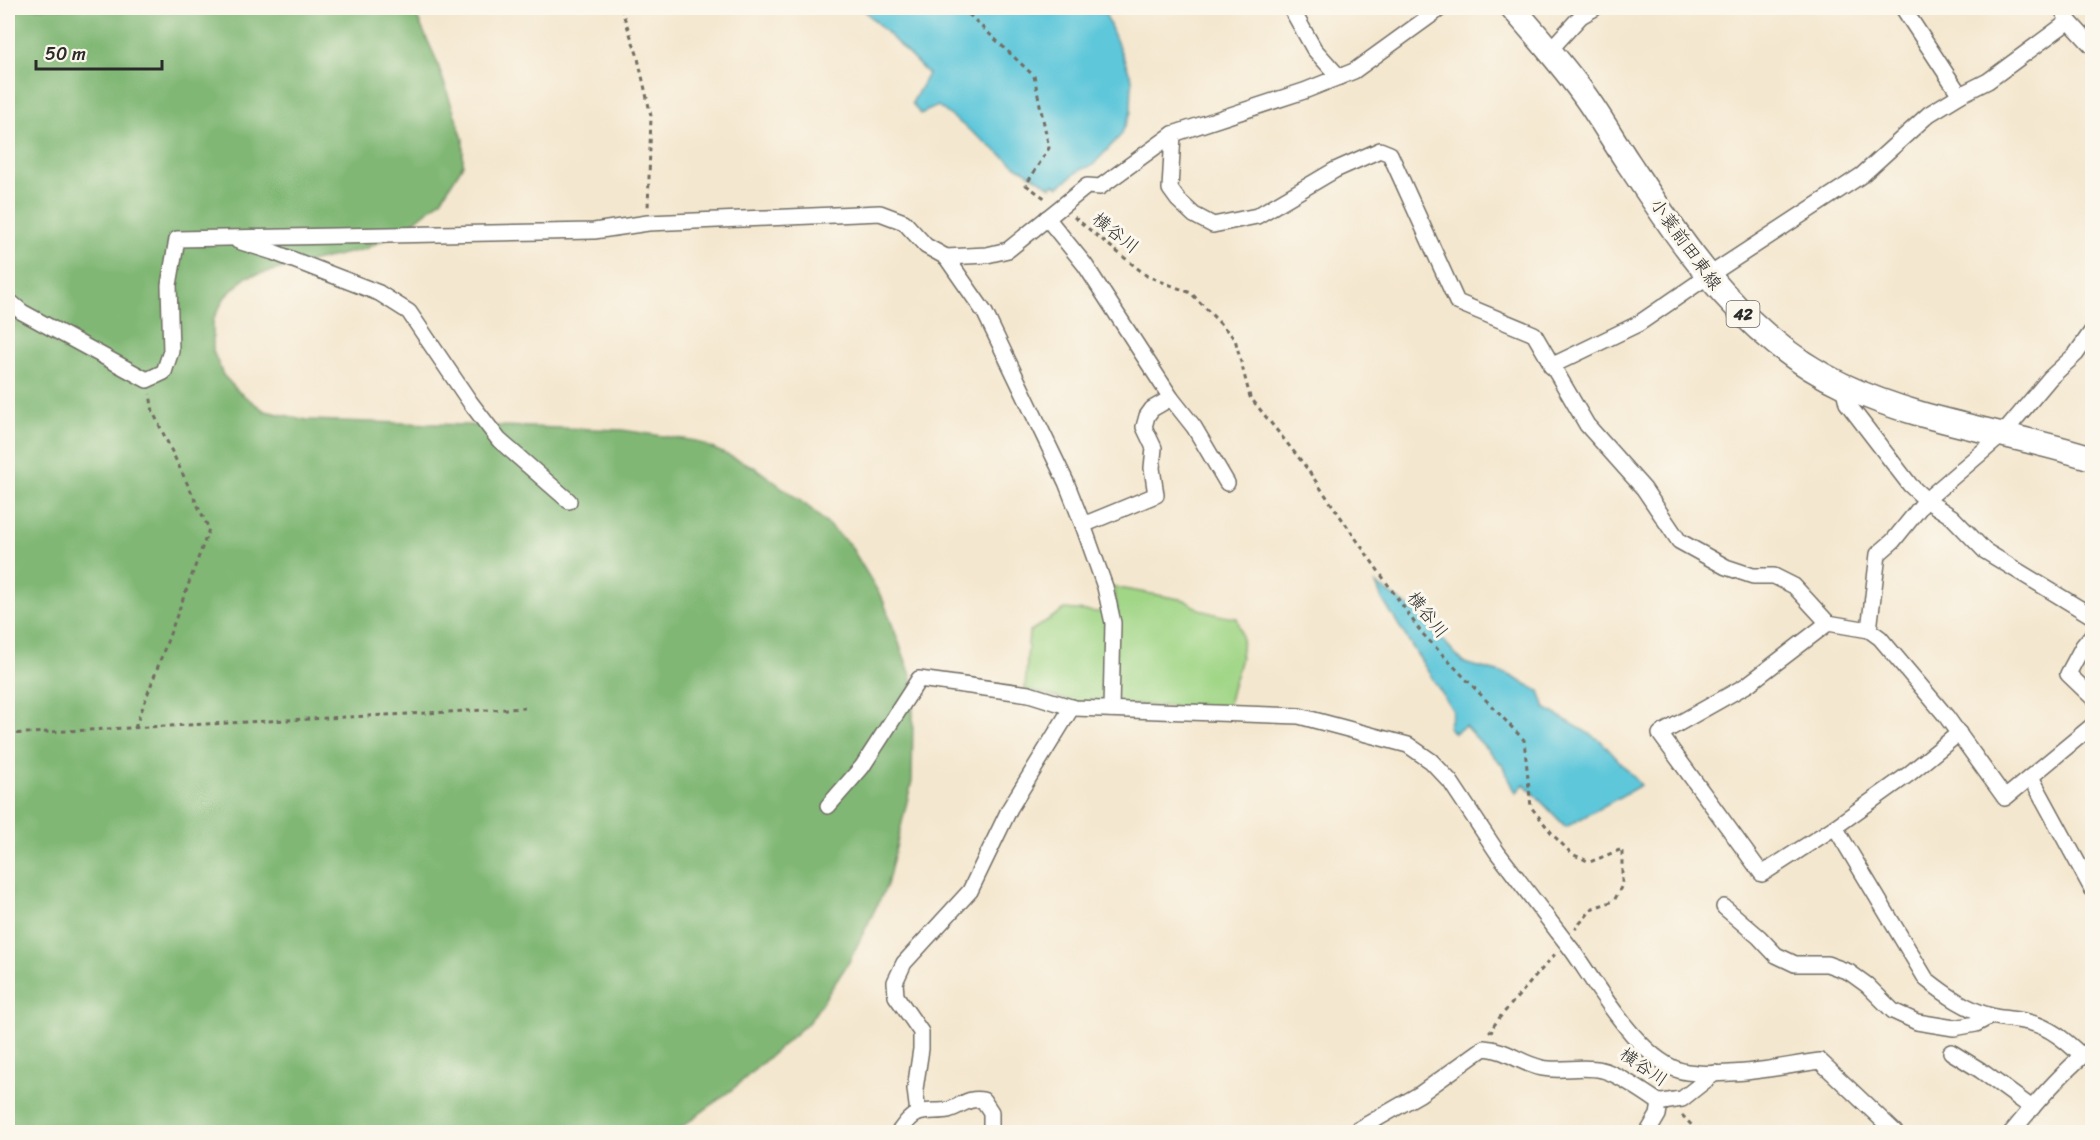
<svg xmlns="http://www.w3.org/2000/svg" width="2100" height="1140" font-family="Sriracha,'Klee One',sans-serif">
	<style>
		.green { fill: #a1d687; stroke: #668059; stroke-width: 1.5 }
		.forest { fill: #80b774; stroke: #567150; stroke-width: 1.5 }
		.water { fill: #5ec7da; stroke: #447982; stroke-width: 1.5 }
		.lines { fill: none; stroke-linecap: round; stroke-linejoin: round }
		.minor-casing { stroke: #716d64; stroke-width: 18 }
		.primary-casing { stroke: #716d64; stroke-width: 27 }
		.path { stroke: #716d64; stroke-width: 3; stroke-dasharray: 4.5 4.5; stroke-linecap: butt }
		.minor { stroke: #fff; stroke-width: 15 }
		.primary { stroke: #fff; stroke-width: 24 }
		.minor-bridge-casing { stroke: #716d64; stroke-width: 18; stroke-linecap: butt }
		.minor-bridge { stroke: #fff; stroke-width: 15 }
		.labels { text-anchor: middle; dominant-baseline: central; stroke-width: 6; stroke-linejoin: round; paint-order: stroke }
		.shield { fill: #fbf7ec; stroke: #696865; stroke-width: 1.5 }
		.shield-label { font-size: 16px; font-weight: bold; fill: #2b2b2b }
		.street-label { font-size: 18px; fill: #2b2b2b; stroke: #fbf7ec }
	</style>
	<rect width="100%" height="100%" fill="#fbf7ec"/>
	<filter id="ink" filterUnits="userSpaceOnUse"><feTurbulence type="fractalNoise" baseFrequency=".0167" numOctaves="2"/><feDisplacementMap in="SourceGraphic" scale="12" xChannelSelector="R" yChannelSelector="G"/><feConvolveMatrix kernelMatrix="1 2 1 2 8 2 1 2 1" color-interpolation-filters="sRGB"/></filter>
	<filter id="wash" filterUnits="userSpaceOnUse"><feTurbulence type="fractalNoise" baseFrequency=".008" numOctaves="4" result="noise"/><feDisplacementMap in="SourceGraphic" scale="24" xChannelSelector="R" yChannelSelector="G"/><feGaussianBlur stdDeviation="1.35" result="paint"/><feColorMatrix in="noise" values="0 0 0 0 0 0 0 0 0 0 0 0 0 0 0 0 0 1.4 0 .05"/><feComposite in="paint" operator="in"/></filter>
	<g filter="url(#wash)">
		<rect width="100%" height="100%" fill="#f4e7cf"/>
		<!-- green -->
		<path class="green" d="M1113,587L1185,600C1199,612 1219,616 1237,618C1239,624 1241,631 1242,637C1245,659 1230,686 1228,709L1074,702L1025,689L1029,632L1065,609L1118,614Z"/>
		<!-- forest -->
		<path class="forest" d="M8,8H413L436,59L463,139V165L441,200L405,229L365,249L246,277L225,297L213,320V351L223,375L239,392L265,411L307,420L622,430L696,441L754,467L810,508L850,545L883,600L912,678L913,717L912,781L887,885L849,962L810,1021L734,1088L675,1132H8Z"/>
		<!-- water -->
		<g class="water">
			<path d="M862,8H1103L1132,79L1131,112L1121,135L1092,166L1081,169L1058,187L1054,184L1051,187L1016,166L938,106L920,114L912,103L928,74Z"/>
			<path d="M1376,584L1418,613L1464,663L1509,675L1539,691L1545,708L1600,740L1641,785L1566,827L1524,784L1516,793L1502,765L1465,726L1454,733L1448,727L1453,711L1382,599Z"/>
		</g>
	</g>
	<g filter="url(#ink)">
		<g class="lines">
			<defs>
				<g id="minor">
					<path d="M1291,8L1314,49L1339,77"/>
					<path d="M1903,8L1960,95"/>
					<path d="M2061,8L2069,21L2092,46"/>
					<path d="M1549,51L1581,16L1595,8"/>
					<path d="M1173,134L1170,189L1178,200L1194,215L1213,225L1257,216L1335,170L1380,150L1390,154L1457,302L1534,334L1587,425L1644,489L1679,541L1726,567L1753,576H1774L1794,586L1828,623"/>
					<path d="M1047,218L1085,265L1171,398L1194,427L1227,483"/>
					<path d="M238,241L273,252L379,293L409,312L470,402L499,440L569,501"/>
					<path d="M946,257L985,313L1066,482L1083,525L1105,587L1113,623L1111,709"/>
					<path d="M8,300L22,312L147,380L164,372L171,351L169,285L177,239L594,231L648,223L880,213L904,222L926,246L946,257L987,255L1008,250L1087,186L1100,187L1173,134L1304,91L1354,71L1441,8"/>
					<path d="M1551,366L1638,324L1708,276L1862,175L1929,114L1960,95L1988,81L2069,21"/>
					<path d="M1843,385L1847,403L1910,485L1926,500L1952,517L1985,551L2092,616"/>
					<path d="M1083,525L1156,495L1152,468L1154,448L1144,427L1147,416L1152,409L1171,398"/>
					<path d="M1869,630L1878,554L1893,541L1926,500L2002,435L2050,378L2076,354L2092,331"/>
					<path d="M2092,635L2083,646L2068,674L2092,697"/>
					<path d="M2031,777L2092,889"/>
					<path d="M828,806L862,767L919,679L1029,694L1074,708L1299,716L1408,745L1431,761L1450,781L1497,852L1558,932"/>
					<path d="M1835,827L1909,774L1959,733"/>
					<path d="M1724,907L1759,937L1776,955L1795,964H1827L1849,972L1867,985L1893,1011L1917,1022L1954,1028L1976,1024L1991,1016"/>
					<path d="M1572,950C1597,985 1642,1066 1687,1072C1731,1078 1776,1067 1820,1061L1895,1132"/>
					<path d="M1951,1052L1980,1070L2032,1108"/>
					<path d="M2082,1056C2066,1041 2050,1027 2028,1022C2016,1019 2003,1019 1991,1016C1966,1009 1946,995 1926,979L1835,827L1762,874L1660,734L1747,685L1828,623L1869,630L1880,638L1946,716L2005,798L2092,726"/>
					<path d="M1675,1100L1682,1099L1715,1073"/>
					<path d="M918,1113L915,1089L921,1049V1032L896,996L895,982L904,963L970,891L1010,808L1072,707"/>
					<path d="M899,1132C904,1125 910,1116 919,1113C928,1110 939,1112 948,1110C962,1106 968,1097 983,1100L991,1112V1132"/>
					<path d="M1354,1132L1420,1094L1484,1048C1506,1049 1521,1064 1542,1068C1562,1072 1582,1065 1602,1070C1616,1073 1647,1094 1660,1103L1663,1102"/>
					<path d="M1648,1132L1658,1115L1660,1103"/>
					<path d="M2012,1132C2036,1102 2062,1072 2092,1048"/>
				</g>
				<path id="primary" d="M1513,8C1536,35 1561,63 1582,92C1599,115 1613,140 1629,164C1688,252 1745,340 1844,386C1923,423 2010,432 2092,458"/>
			</defs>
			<!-- minor casing -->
			<use href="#minor" class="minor-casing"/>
			<!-- primary casing -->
			<use href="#primary" class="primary-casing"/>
			<!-- path -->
			<g class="path">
				<path d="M621,8L637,54L651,116L648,209"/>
				<path d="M962,8L1034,76L1049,148L1026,185L1046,199"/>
				<path d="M1074,217L1147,276L1191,293L1235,339L1250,397L1303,463L1421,632L1524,740L1531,807L1554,836L1572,854L1590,862L1622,849V885L1614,901L1593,908L1575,929"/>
				<path d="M135,728L209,529L153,412L150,394"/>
				<path d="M8,734L527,708"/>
				<path d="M1493,1032L1490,1031L1500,1017L1556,953"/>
				<path d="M1682,1115L1698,1132"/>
			</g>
			<!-- minor -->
			<use href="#minor" class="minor"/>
			<!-- primary -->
			<use href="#primary" class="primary"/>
			<defs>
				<g id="minor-bridge">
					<path d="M1558,932L1572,950"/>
					<path d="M1663,1102L1675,1100"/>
				</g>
			</defs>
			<!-- minor-bridge casing -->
			<use href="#minor-bridge" class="minor-bridge-casing"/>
			<!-- minor-bridge -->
			<use href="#minor-bridge" class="minor-bridge"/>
		</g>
	</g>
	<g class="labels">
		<!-- shield labels -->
		<rect class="shield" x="1726.5" y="301" width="33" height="26" rx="4.5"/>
		<g class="shield-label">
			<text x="1743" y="314">42</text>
		</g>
		<!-- street labels -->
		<g class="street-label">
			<text transform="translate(1116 233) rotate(39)">横谷川</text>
			<text transform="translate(1686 244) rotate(54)">小蓑前田東線</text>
			<text transform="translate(1428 615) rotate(52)">横谷川</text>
			<text transform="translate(1644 1067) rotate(35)">横谷川</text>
		</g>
	</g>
	<!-- margin -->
	<rect width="2100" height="1140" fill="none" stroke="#fbf7ec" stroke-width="30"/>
	<!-- scale -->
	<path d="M36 60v9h126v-9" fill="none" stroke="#2b2b2b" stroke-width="3"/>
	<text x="45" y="60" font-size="18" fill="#2b2b2b" stroke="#fbf7ec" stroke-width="4.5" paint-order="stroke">50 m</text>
</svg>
